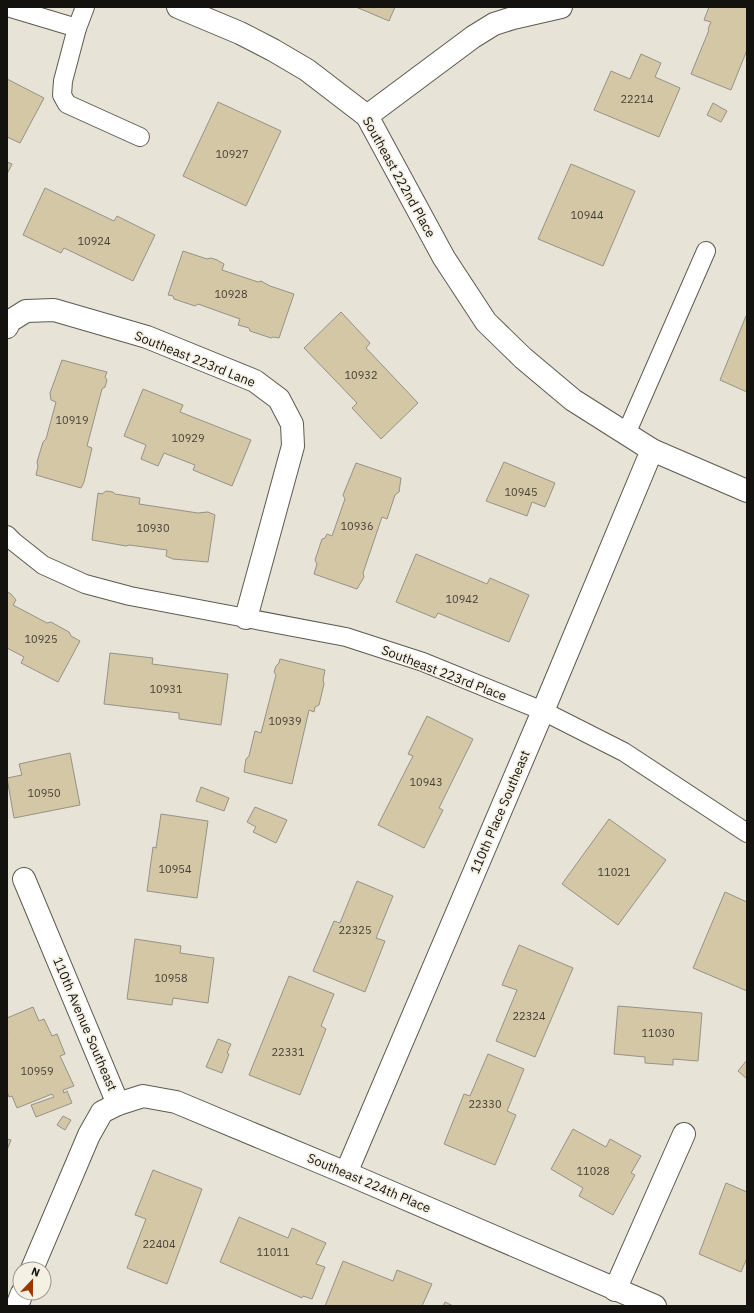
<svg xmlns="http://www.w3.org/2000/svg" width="754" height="1313" font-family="'IBM Plex Sans',sans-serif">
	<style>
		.building { fill: #d3c7a6; stroke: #969287 }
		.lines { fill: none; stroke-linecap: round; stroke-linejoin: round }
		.service-casing { stroke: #5e5a50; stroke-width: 20 }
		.minor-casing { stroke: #5e5a50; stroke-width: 24 }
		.service { stroke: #fff; stroke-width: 18 }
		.minor { stroke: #fff; stroke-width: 22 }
		.labels { text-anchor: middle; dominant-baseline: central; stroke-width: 3.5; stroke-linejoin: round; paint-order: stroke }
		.number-label { font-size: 11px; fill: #443f34 }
		.street-label { font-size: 13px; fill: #14120e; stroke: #f5f0e4 }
	</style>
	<rect width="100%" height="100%" fill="#e7e3d7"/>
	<!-- building -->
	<g class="building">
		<path d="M356,7H395L389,21Z"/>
		<path d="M709,7H747V50L731,90L691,74L709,30L708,29L711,22L704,20Z"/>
		<path d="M641,54L661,63L655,77L680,88L659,137L594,110L611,71L630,79Z"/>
		<path d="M7,79L44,98L20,143L7,137Z"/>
		<path d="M218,102L281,131L246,206L183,176Z"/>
		<path d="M713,103L727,111L721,122L707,115Z"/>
		<path d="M7,162L12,164L7,174Z"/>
		<path d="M571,164L635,191L603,266L538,239Z"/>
		<path d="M45,188L114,221L117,216L155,235L133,281L64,248L61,253L23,235Z"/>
		<path d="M183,251L207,259L211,258L217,260L224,264L222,270L258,282L261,281L270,286L294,294L279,338L273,337L271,338L250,331L249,328L238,325L240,319L198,304L195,306L174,299L173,296L168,295Z"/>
		<path d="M341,312L370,343L366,348L418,403L381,439L352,408L357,403L304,348Z"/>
		<path d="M746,316L747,317V392L720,380Z"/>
		<path d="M62,360L107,372L105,377L107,380L105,387L102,389L87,446L92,448L84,482L81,488L36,475L38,466L37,462L43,442L46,439L56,402L51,400L50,393Z"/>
		<path d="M143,389L183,405L180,412L251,440L232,486L193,470L195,465L164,453L158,466L141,459L146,445L124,436Z"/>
		<path d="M504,462L555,483L545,507L532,502L527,516L486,501Z"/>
		<path d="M356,463L401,478L399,492L395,495L387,519L382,517L363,573L364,577L357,589L314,574L317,564L315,560L322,539L325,538L327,534L332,536L345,499L343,495Z"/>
		<path d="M106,491L113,492L115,494L140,498L139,504L198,513L208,512L215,515L208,562L173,559L166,556L167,550L129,545L126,546L92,540L98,493L102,494Z"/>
		<path d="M416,554L487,584L490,578L529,595L509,642L438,613L435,618L396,602Z"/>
		<path d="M7,592L11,594L16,600L13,605L47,623L51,622L69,632L71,636L80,641L58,682L21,663L24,657L7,648Z"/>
		<path d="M110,653L153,658L152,664L228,674L221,725L179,719V713L104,704Z"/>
		<path d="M280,659L325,670L323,680L324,684L319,705L315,707L314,712L309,710L292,784L244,772L246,759L249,756L255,731L261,733L276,675L274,672L276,666L279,663Z"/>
		<path d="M427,716L473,739L439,808L443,810L424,848L378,825L413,756L408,754Z"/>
		<path d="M70,753L80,805L14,818L7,778L22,775L19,764Z"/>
		<path d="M201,787L229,798L224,811L196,801Z"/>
		<path d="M255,807L287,820L276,843L253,832L256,827L247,822Z"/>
		<path d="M161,814L208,821L197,898L147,891L153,847L156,848Z"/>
		<path d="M609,819L666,860L618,925L562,884Z"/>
		<path d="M357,881L393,896L376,938L385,941L365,992L313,971L334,921L340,923Z"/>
		<path d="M725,892L747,902V991L693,968Z"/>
		<path d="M135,939L181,946L180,953L214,958L208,1003L173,998L172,1005L127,999Z"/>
		<path d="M519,945L573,968L535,1057L496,1041L517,990L502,985Z"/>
		<path d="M289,976L334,994L321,1026L326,1029L300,1095L249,1075Z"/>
		<path d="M618,1006L702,1013L698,1061L673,1059V1065L645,1063V1057L614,1054Z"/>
		<path d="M33,1007L39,1021L44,1019L52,1036L57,1034L65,1054L60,1056L74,1086L63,1090L64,1093L67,1091L72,1103L36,1117L31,1105L54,1097L52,1094L17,1108L12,1096L9,1097L7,1092V1035L8,1034L7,1032V1018Z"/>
		<path d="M218,1039L231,1044L227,1053L229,1054L222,1073L206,1067Z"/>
		<path d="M488,1054L524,1069L507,1111L516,1115L495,1165L444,1144L464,1094L470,1096Z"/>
		<path d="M747,1060V1079L738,1071Z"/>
		<path d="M63,1116L71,1120L65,1130L57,1125Z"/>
		<path d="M573,1129L606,1147L610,1139L641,1156L631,1173L635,1175L613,1215L579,1196L583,1188L551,1169Z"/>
		<path d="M7,1139L11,1140L7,1150Z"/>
		<path d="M153,1170L202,1189L167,1284L127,1268L146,1219L135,1215Z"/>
		<path d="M726,1183L747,1192V1258L741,1272L699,1254Z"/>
		<path d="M239,1217L288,1238L292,1228L326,1243L316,1264L325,1267L312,1299L303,1296L302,1298L220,1262Z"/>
		<path d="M343,1261L393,1281L397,1270L432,1284L422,1306H325Z"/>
		<path d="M445,1302L453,1306H443Z"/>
	</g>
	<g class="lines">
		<defs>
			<g id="service">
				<path d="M7,7L77,28L85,7"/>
				<path d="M77,28L63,81L62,95L67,104L140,137"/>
				<path d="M626,434L706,251"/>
				<path d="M7,535L14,542L43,565L85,584L130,596L346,637L423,662L543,711L624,752L747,833"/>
			</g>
			<g id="minor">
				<path d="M178,7L240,33L273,50L307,70L367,116L444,258L486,322L523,358L573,400L652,450L747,491"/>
				<path d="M367,116L473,37L494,24L513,18L561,7"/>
				<path d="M7,327L10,321L26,311L54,310L147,337L255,381L279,399L292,424L293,446L246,618"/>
				<path d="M24,879L118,1104"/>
				<path d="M346,1173L543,711L652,450"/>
				<path d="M32,1269L89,1135L102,1112L118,1104L143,1096L176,1102L346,1173L655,1306"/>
				<path d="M615,1290L684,1134"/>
				<path d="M17,1306L22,1293"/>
			</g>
		</defs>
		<!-- service casing -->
		<use href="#service" class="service-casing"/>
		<!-- minor casing -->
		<use href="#minor" class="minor-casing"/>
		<!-- service -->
		<use href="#service" class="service"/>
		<!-- minor -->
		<use href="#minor" class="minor"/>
	</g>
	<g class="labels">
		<!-- number labels -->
		<g class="number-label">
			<text x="637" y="99">22214</text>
			<text x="232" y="154">10927</text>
			<text x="587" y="215">10944</text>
			<text x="94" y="241">10924</text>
			<text x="231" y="294">10928</text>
			<text x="361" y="375">10932</text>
			<text x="72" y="420">10919</text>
			<text x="188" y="438">10929</text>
			<text x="521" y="492">10945</text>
			<text x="357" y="526">10936</text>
			<text x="153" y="528">10930</text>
			<text x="462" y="599">10942</text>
			<text x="41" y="639">10925</text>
			<text x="166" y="689">10931</text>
			<text x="285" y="721">10939</text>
			<text x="426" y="782">10943</text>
			<text x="44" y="793">10950</text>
			<text x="175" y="869">10954</text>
			<text x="614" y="872">11021</text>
			<text x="355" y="930">22325</text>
			<text x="171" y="978">10958</text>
			<text x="529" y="1016">22324</text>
			<text x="658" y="1033">11030</text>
			<text x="288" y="1052">22331</text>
			<text x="37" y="1071">10959</text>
			<text x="485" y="1104">22330</text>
			<text x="593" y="1171">11028</text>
			<text x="159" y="1244">22404</text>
			<text x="273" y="1252">11011</text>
		</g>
		<!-- street labels -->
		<g class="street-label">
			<text transform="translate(399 177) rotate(61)">Southeast 222nd Place</text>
			<text transform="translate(195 359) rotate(22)">Southeast 223rd Lane</text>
			<text transform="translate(444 673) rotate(21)">Southeast 223rd Place</text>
			<text transform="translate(500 812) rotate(-67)">110th Place Southeast</text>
			<text transform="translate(85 1024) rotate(67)">110th Avenue Southeast</text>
			<text transform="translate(369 1183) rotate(23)">Southeast 224th Place</text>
		</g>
	</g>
	<!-- border -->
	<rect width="754" height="1313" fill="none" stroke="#14120e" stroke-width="16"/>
	<!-- north arrow -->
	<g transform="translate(32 1281) rotate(22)"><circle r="19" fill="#f5f0e4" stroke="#9b978e"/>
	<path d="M0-3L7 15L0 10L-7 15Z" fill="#9a3601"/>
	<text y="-6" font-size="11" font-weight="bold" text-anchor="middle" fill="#14120e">N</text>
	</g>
</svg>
